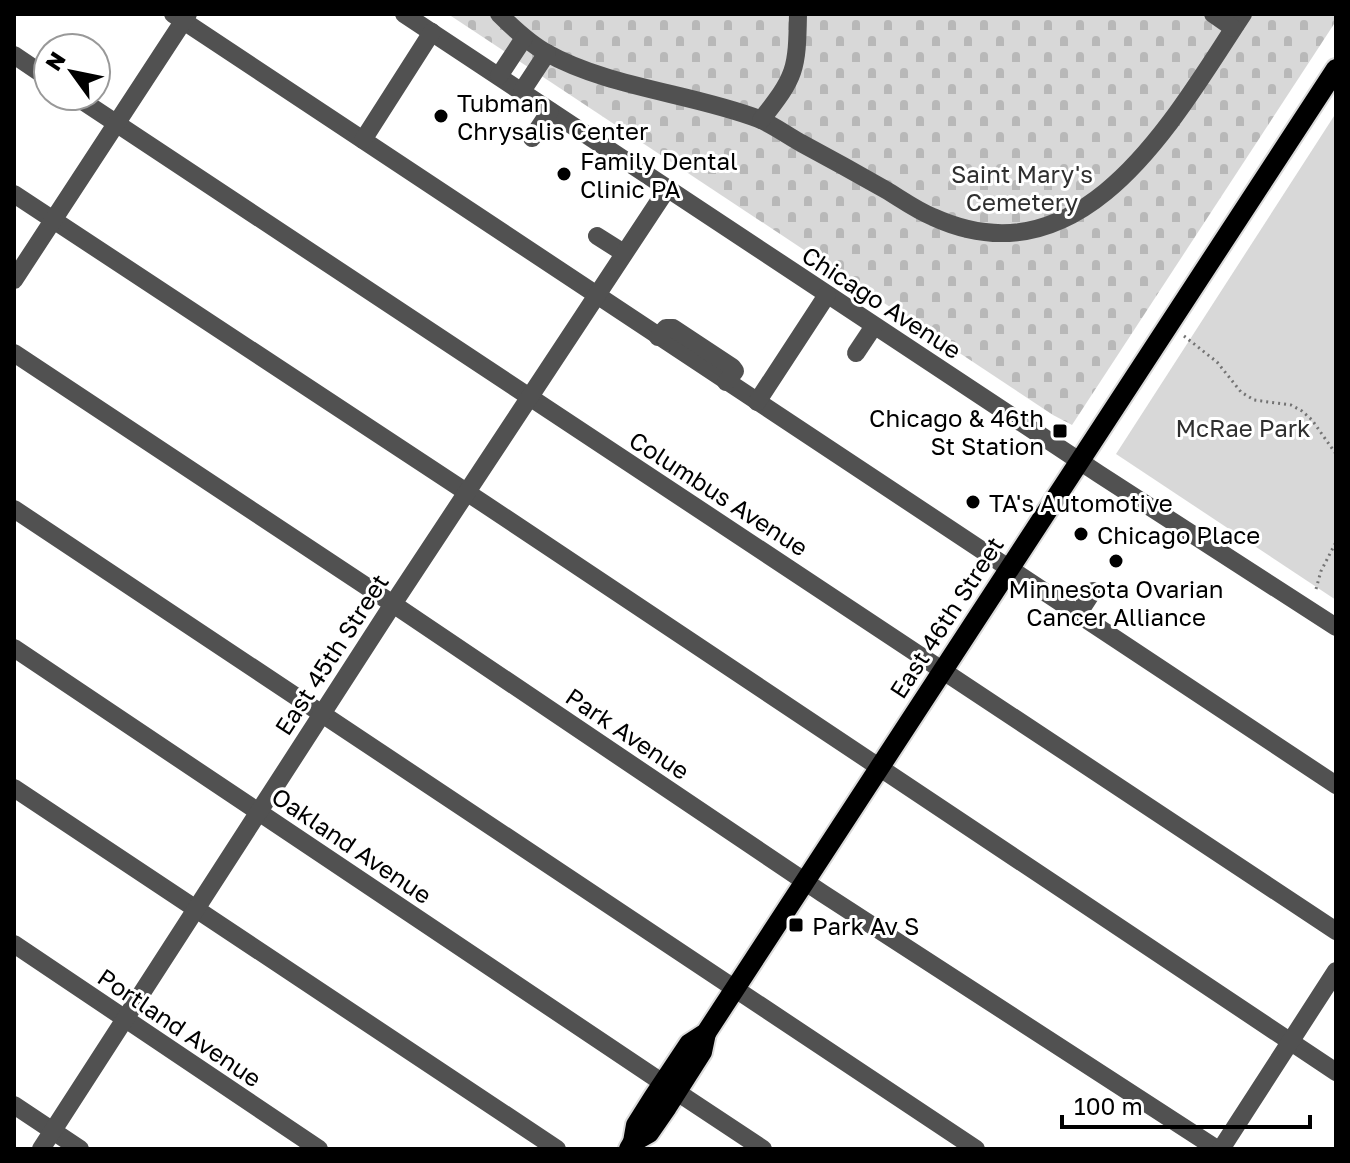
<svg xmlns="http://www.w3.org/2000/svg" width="1350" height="1163" font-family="'Golos Text',sans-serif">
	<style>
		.cemetery { fill: url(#cemetery-stones) }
		.green { fill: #d8d8d8 }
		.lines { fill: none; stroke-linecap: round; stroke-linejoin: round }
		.major-casing { stroke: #dbdbdb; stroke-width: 24 }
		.path { stroke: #737373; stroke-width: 3; stroke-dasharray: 2 4; stroke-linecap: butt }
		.minor { stroke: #515151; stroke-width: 18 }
		.major { stroke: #000; stroke-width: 20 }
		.poi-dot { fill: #000; stroke: #fff; stroke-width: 3 }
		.labels { text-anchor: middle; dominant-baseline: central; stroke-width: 6; stroke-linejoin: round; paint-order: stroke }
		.poi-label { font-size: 24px; fill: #000; stroke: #fff; text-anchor: start }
		.park-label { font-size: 24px; fill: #2f2f2f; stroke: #fff }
		.street-label { font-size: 24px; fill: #000; stroke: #fff }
	</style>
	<defs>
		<pattern id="cemetery-stones" width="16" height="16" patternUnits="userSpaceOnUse" patternTransform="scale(2)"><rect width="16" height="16" fill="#d8d8d8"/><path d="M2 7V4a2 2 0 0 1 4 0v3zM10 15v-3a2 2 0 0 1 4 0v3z" fill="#b8b8b8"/></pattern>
	</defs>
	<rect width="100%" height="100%" fill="#fff"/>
	<!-- cemetery -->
	<path class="cemetery" d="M448,14H1336V21L1072,425L1053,415Z"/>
	<!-- green -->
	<path class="green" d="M1336,113V600L1116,454Z"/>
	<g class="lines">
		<defs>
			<g id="major">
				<path d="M633,1142L649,1133L667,1107L702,1052L706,1033"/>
				<path d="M629,1149L633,1142L636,1125L653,1098L689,1044L706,1033L1336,69"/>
			</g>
		</defs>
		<!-- major casing -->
		<use href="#major" class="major-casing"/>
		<!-- path -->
		<g class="path">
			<path d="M1184,336L1217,362L1241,392L1254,400L1291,405L1302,411L1312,420L1336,454"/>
			<path d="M1316,589L1321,571L1336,542"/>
		</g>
		<!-- minor -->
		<g class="minor">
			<path d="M173,14L1336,785"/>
			<path d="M404,14L1099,474L1336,627"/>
			<path d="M499,14C513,28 528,42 545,52C609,88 691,93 759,119C773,125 787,135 801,143C829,158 858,174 886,190C901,199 916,210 933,217C1084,286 1174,118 1243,14"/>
			<path d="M1213,14L1233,28"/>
			<path d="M14,55L48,78"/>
			<path d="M499,76L524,38"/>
			<path d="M522,91L547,53"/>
			<path d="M75,96L1336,931"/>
			<path d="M761,120C796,76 797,70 798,14"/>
			<path d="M532,138L550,111"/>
			<path d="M363,140L432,32"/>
			<path d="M14,194L483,503L1336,1072"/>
			<path d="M597,236L624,253"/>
			<path d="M14,280L188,14"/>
			<path d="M658,337L666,328H673L732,367L735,371L726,382"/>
			<path d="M14,353L393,604L822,893L1217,1149"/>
			<path d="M856,353L874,326"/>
			<path d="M757,402L827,295"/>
			<path d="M14,509L976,1149"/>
			<path d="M1078,614L1093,591"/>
			<path d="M14,648L663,1083"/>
			<path d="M14,788L557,1149"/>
			<path d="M14,944L319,1149"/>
			<path d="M677,1092L763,1149"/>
			<path d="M14,1105L80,1149"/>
			<path d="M41,1149L393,604L667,189"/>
			<path d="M1221,1149L1336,971"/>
		</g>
		<!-- major -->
		<use href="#major" class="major"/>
	</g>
	<!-- markers -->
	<g class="poi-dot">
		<circle cx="441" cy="116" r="8"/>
		<circle cx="564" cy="174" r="8"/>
		<rect x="1052" y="423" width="16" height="16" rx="4"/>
		<circle cx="973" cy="502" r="8"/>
		<circle cx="1081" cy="534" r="8"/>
		<circle cx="1116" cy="561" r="8"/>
		<rect x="788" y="917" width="16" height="16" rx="4"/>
	</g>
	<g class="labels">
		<!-- poi labels -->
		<g class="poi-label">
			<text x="457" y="102">Tubman<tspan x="457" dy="28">Chrysalis Center</tspan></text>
			<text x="580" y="160">Family Dental<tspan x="580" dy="28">Clinic PA</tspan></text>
			<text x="1044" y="417" text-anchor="end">Chicago &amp; 46th<tspan x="1044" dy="28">St Station</tspan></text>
			<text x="989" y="502">TA's Automotive</text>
			<text x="1097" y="534">Chicago Place</text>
			<text x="1116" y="588" text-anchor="middle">Minnesota Ovarian<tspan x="1116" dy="28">Cancer Alliance</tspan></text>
			<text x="812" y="925">Park Av S</text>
		</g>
		<!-- park labels -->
		<g class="park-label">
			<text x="1022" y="173">Saint Mary's<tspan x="1022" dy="28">Cemetery</tspan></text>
			<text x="1243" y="427">McRae Park</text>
		</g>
		<!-- street labels -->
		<g class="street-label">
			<text transform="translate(882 302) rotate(33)">Chicago Avenue</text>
			<text transform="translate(719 493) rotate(33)">Columbus Avenue</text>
			<text transform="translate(946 617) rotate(-57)">East 46th Street</text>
			<text transform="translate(331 654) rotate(-57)">East 45th Street</text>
			<text transform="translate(628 733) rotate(34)">Park Avenue</text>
			<text transform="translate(352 845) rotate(34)">Oakland Avenue</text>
			<text transform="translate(180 1027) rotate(34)">Portland Avenue</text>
		</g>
	</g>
	<!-- border -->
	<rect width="1350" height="1163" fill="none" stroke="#000000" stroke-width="32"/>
	<!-- north arrow -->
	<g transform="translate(72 72) rotate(303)"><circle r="38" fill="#ffffff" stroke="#999999" stroke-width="2"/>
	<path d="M0-6L14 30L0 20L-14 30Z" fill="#000000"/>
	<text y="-12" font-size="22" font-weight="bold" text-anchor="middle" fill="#000000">N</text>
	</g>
	<!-- scale -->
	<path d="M1062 1115v12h248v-12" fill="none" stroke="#000000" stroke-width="4"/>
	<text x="1074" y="1115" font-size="24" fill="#000000" stroke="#ffffff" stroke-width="6" paint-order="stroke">100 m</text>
</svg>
